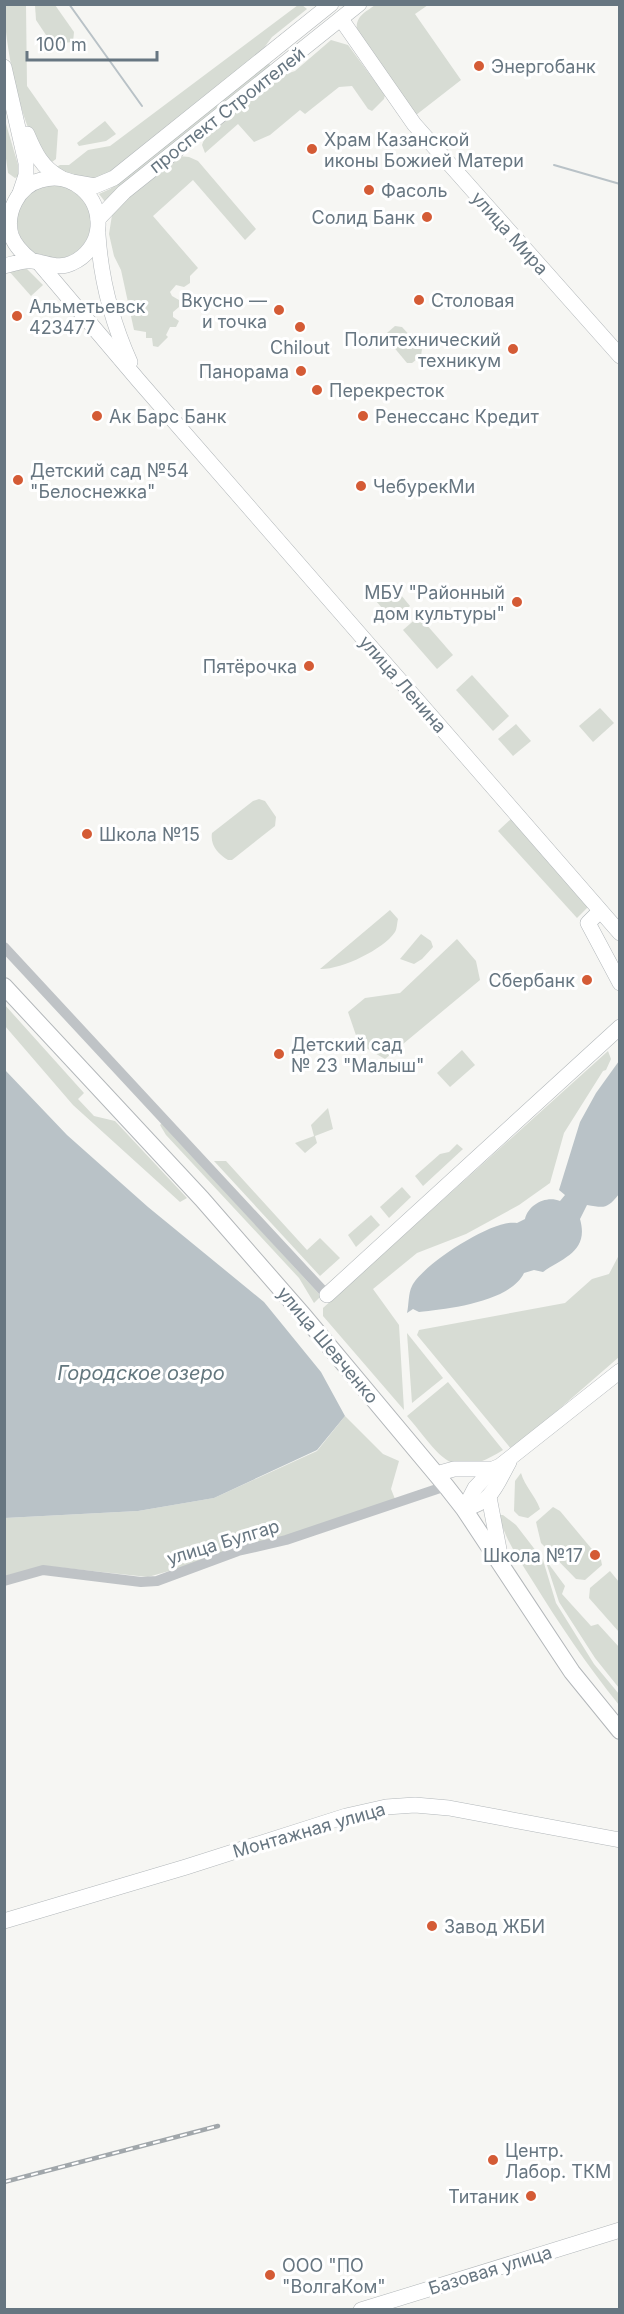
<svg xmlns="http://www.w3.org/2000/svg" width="624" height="2314" font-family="Inter,sans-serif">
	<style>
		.green { fill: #d7dcd4 }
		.water { fill: #b9c2c7 }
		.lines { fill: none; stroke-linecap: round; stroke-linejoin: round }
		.stream { stroke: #b9c2c7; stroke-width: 2 }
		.secondary-casing { stroke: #b2b7ba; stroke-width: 16 }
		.primary-casing { stroke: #b3b7ba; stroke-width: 18 }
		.street { stroke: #bfc3c6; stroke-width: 10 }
		.secondary { stroke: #fff; stroke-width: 15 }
		.primary { stroke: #fff; stroke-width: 16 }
		.rail-casing { stroke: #a1a7ab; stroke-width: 4.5 }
		.rail { stroke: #fff; stroke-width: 2; stroke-dasharray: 7; stroke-linecap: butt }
		.poi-dot { fill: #d45b35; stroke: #fff; stroke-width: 2 }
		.labels { text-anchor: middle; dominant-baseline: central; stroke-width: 6; stroke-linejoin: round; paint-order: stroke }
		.poi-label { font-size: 18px; fill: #677681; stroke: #fff; text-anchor: start }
		.street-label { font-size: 18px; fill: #677681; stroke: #fff }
		.water-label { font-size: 20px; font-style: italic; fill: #63777e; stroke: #fff }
	</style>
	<rect width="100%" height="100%" fill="#f6f6f3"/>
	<!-- green -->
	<g class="green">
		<path d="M4,5H26L27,86L58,130L56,159L48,165C21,132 5,47 4,5Z"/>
		<path d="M35,5H55L74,32L73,42L52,44L36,20Z"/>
		<path d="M298,5H302L307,9L272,37L258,56L113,172C85,186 82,179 54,168L60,165H69L88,150L110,146Z"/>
		<path d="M375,5H428L415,14L461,80L416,115L357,30C355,16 366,12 375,5Z"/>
		<path d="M331,40L348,45L385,95L384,99L372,111L368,109L352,86L339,87L305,114L300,110L270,135L254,142L238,124L205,153L202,145L205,137L277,77L295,71Z"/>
		<path d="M268,62L272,68L106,203L99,194L110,189Z"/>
		<path d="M4,117L21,175L15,178L8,173L5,151Z"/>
		<path d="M105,121L116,134L106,141L79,146L77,143Z"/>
		<path d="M179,156L189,157L198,161L256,229L245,240L193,180L153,216L198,268L190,276V283L184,287L176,285L170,292L172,296L179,300V307L173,312V317L179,321L176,327H170L166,335L168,337L158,347L153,346L152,338H146V332L134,330L121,270L114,256L109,234L112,215L118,205Z"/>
		<circle cx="54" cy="222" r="37"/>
		<path d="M27,269L43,285L31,296L8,270Z"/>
		<path d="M395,326L402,327L422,349L421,356L412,363H407L387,339V333Z"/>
		<path d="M389,589H396L410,606L393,620L375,600Z"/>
		<path d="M419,616L453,655L437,669L403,630Z"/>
		<path d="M472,675L509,716L493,731L456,690Z"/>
		<path d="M600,708L614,723L593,742L579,726Z"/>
		<path d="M516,724L531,741L513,756L498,739Z"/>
		<path d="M259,799L265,801L276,817L275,826L232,860H228C218,854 210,845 212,833L253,801Z"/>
		<path d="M512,818L589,906L577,918L498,831Z"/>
		<path d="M390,910L398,919C397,923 397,929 395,932C383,950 340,970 320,969Z"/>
		<path d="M421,934L431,941L433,947L422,959L414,964L400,959Z"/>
		<path d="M457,939L476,961L480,980L385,1059L359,1044L348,1012L365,998L400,993Z"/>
		<path d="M4,1004L84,1093L78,1099L94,1116L115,1121L187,1198L180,1202L73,1105L5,1026Z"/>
		<path d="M462,1050L475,1065L450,1087L437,1073Z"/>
		<path d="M608,1051L611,1059L606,1070L603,1071L564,1133L550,1183L519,1205L466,1234L417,1253L373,1289L399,1325L404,1410L323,1316V1308Z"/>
		<path d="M328,1108L333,1129L315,1136L317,1143L305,1153L295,1143L314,1136L311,1125Z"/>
		<path d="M162,1123L321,1296L314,1303L299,1278L166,1135L160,1125Z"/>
		<path d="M457,1144L463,1149L423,1186L415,1176L440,1154L449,1152Z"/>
		<path d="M214,1161H226L307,1250L320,1238L340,1258L320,1276Z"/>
		<path d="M402,1187L411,1197L389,1218L380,1207Z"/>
		<path d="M371,1215L380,1225L356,1247L348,1235Z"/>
		<path d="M619,1255V1357L512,1450L417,1335L419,1330L565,1303L592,1279L609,1274Z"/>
		<path d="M407,1333L443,1378L412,1403Z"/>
		<path d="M448,1382L503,1450C449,1484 441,1455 407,1416Z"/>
		<path d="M345,1416L383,1454L399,1461L391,1489L395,1499L296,1535L148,1577L46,1566L5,1578V1518L138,1511L214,1498L317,1451Z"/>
		<path d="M521,1473C525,1487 535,1495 540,1509L528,1518L519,1516L514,1511L515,1481Z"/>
		<path d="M553,1507L560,1511L601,1560L602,1565L585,1580L576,1579L541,1543L536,1522Z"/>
		<path d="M499,1515H503L516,1525L543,1560L556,1603L594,1664L619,1694V1705C587,1665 559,1624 532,1580C519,1559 505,1540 499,1515Z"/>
		<path d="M545,1559L565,1586L562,1594L591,1626L598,1624L619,1647V1688L595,1658L559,1602Z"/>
		<path d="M610,1571L619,1582V1632L589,1598L590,1588Z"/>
	</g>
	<!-- water -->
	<g class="water">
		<path d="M619,1061V1194C607,1209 605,1208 587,1205L580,1219C589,1251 565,1257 543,1272L534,1270L524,1273C510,1302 448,1309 419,1312L413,1309L407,1313C409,1304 408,1294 412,1286C422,1265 494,1218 517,1223L525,1219C528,1205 546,1195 560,1201L565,1195L559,1190L580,1122L596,1093Z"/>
		<path d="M5,1070L67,1135L148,1207L264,1302L321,1372L345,1416L317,1450L214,1498L138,1511L5,1518Z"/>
	</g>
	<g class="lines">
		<!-- stream -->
		<g class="stream">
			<path d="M69,4L142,106"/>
			<path d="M554,165L620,184"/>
		</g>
		<defs>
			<g id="secondary">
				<path d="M341,19L414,124L620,356"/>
				<path d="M4,67L26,163V175L20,193"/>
				<path d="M27,134C35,153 42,168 61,178"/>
				<path d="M72,182L95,186L114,178L331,4"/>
				<path d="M98,219L124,192L359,4"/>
				<path d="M98,235C101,280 112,322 130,362"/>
				<path d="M39,263L139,381L620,933"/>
				<path d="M4,266C13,264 23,260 32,261C46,262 58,270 72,263C86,257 97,243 98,227C100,196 72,171 41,180C18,186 5,213 11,235C15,246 22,253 31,260"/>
				<path d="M600,911L588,923L620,983"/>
				<path d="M327,1295L620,1027"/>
				<path d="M436,1474L454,1469H493L500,1466L620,1371"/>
				<path d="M489,1497L502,1565"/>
				<path d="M464,1509C493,1502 496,1485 509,1462"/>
				<path d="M464,1509L475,1488L493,1469"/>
				<path d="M4,1921L186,1867L346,1816L386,1807L415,1805L449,1808L620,1840"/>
				<path d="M361,2310L620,2230"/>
			</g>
			<path id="primary" d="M4,986L202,1199L304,1316L446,1486L464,1509L572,1672L620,1731"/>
		</defs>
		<!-- secondary casing -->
		<use href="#secondary" class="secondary-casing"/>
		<!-- primary casing -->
		<use href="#primary" class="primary-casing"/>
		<!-- street -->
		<g class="street">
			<path d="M4,947L327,1295"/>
			<path d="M4,1581L43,1570L141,1582L157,1581L238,1551L286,1540L446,1486"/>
		</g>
		<!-- secondary -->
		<use href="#secondary" class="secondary"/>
		<!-- primary -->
		<use href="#primary" class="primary"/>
		<defs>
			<path id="rail" d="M4,2182L218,2126"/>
		</defs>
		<!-- rail casing -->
		<use href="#rail" class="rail-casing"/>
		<!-- rail -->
		<use href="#rail" class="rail"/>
	</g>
	<!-- markers -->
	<g class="poi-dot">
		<circle cx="479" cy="66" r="6"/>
		<circle cx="312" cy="149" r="6"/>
		<circle cx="369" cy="190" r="6"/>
		<circle cx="427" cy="217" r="6"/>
		<circle cx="419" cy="300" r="6"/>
		<circle cx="279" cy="310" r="6"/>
		<circle cx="17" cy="316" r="6"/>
		<circle cx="300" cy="327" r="6"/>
		<circle cx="513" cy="349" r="6"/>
		<circle cx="301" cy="371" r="6"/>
		<circle cx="317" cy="390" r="6"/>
		<circle cx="97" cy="416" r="6"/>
		<circle cx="363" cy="416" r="6"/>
		<circle cx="18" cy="480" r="6"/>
		<circle cx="361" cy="486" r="6"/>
		<circle cx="517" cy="602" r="6"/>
		<circle cx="309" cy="666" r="6"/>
		<circle cx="87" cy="834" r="6"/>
		<circle cx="587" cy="980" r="6"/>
		<circle cx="279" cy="1054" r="6"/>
		<circle cx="595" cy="1555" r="6"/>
		<circle cx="432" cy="1926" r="6"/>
		<circle cx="493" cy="2160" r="6"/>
		<circle cx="531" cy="2196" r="6"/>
		<circle cx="270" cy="2275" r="6"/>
	</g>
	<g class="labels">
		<!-- poi labels -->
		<g class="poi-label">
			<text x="491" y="66">Энергобанк</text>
			<text x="324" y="139">Храм Казанской<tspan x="324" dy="21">иконы Божией Матери</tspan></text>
			<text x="381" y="190">Фасоль</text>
			<text x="415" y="217" text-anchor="end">Солид Банк</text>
			<text x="267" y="300" text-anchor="end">Вкусно —<tspan x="267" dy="21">и точка</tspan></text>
			<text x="431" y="300">Столовая</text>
			<text x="29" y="306">Альметьевск<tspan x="29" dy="21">423477</tspan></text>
			<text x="501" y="339" text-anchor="end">Политехнический<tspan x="501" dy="21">техникум</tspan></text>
			<text x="300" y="347" text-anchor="middle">Chilout</text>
			<text x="289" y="371" text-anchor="end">Панорама</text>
			<text x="329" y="390">Перекресток</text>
			<text x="109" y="416">Ак Барс Банк</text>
			<text x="375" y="416">Ренессанс Кредит</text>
			<text x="30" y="470">Детский сад №54<tspan x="30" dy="21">"Белоснежка"</tspan></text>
			<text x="373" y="486">ЧебурекМи</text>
			<text x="505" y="592" text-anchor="end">МБУ "Районный<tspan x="505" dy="21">дом культуры"</tspan></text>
			<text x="297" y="666" text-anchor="end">Пятёрочка</text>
			<text x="99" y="834">Школа №15</text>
			<text x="575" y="980" text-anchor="end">Сбербанк</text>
			<text x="291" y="1044">Детский сад<tspan x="291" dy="21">№ 23 "Малыш"</tspan></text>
			<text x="583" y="1555" text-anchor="end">Школа №17</text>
			<text x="444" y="1926">Завод ЖБИ</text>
			<text x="505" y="2150">Центр.<tspan x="505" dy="21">Лабор. ТКМ</tspan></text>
			<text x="519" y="2196" text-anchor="end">Титаник</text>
			<text x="282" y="2265">ООО "ПО<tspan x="282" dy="21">"ВолгаКом"</tspan></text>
		</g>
		<!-- street labels -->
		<g class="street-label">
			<text transform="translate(227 110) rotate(-38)">проспект Строителей</text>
			<text transform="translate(510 233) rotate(48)">улица Мира</text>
			<text transform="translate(403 684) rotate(49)">улица Ленина</text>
			<text transform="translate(328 1345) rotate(50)">улица Шевченко</text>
			<text transform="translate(223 1542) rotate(-17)">улица Булгар</text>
			<text transform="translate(309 1830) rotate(-16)">Монтажная улица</text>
			<text transform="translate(490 2270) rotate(-17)">Базовая улица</text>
		</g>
		<!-- water labels -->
		<g class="water-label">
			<text x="141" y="1373">Городское озеро</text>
		</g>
	</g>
	<!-- border -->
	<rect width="624" height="2314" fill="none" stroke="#677681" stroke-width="12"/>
	<!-- scale -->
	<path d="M27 51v9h130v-9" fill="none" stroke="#677681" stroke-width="3"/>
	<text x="36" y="51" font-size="18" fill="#677681" stroke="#ffffff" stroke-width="4.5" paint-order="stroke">100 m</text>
</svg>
